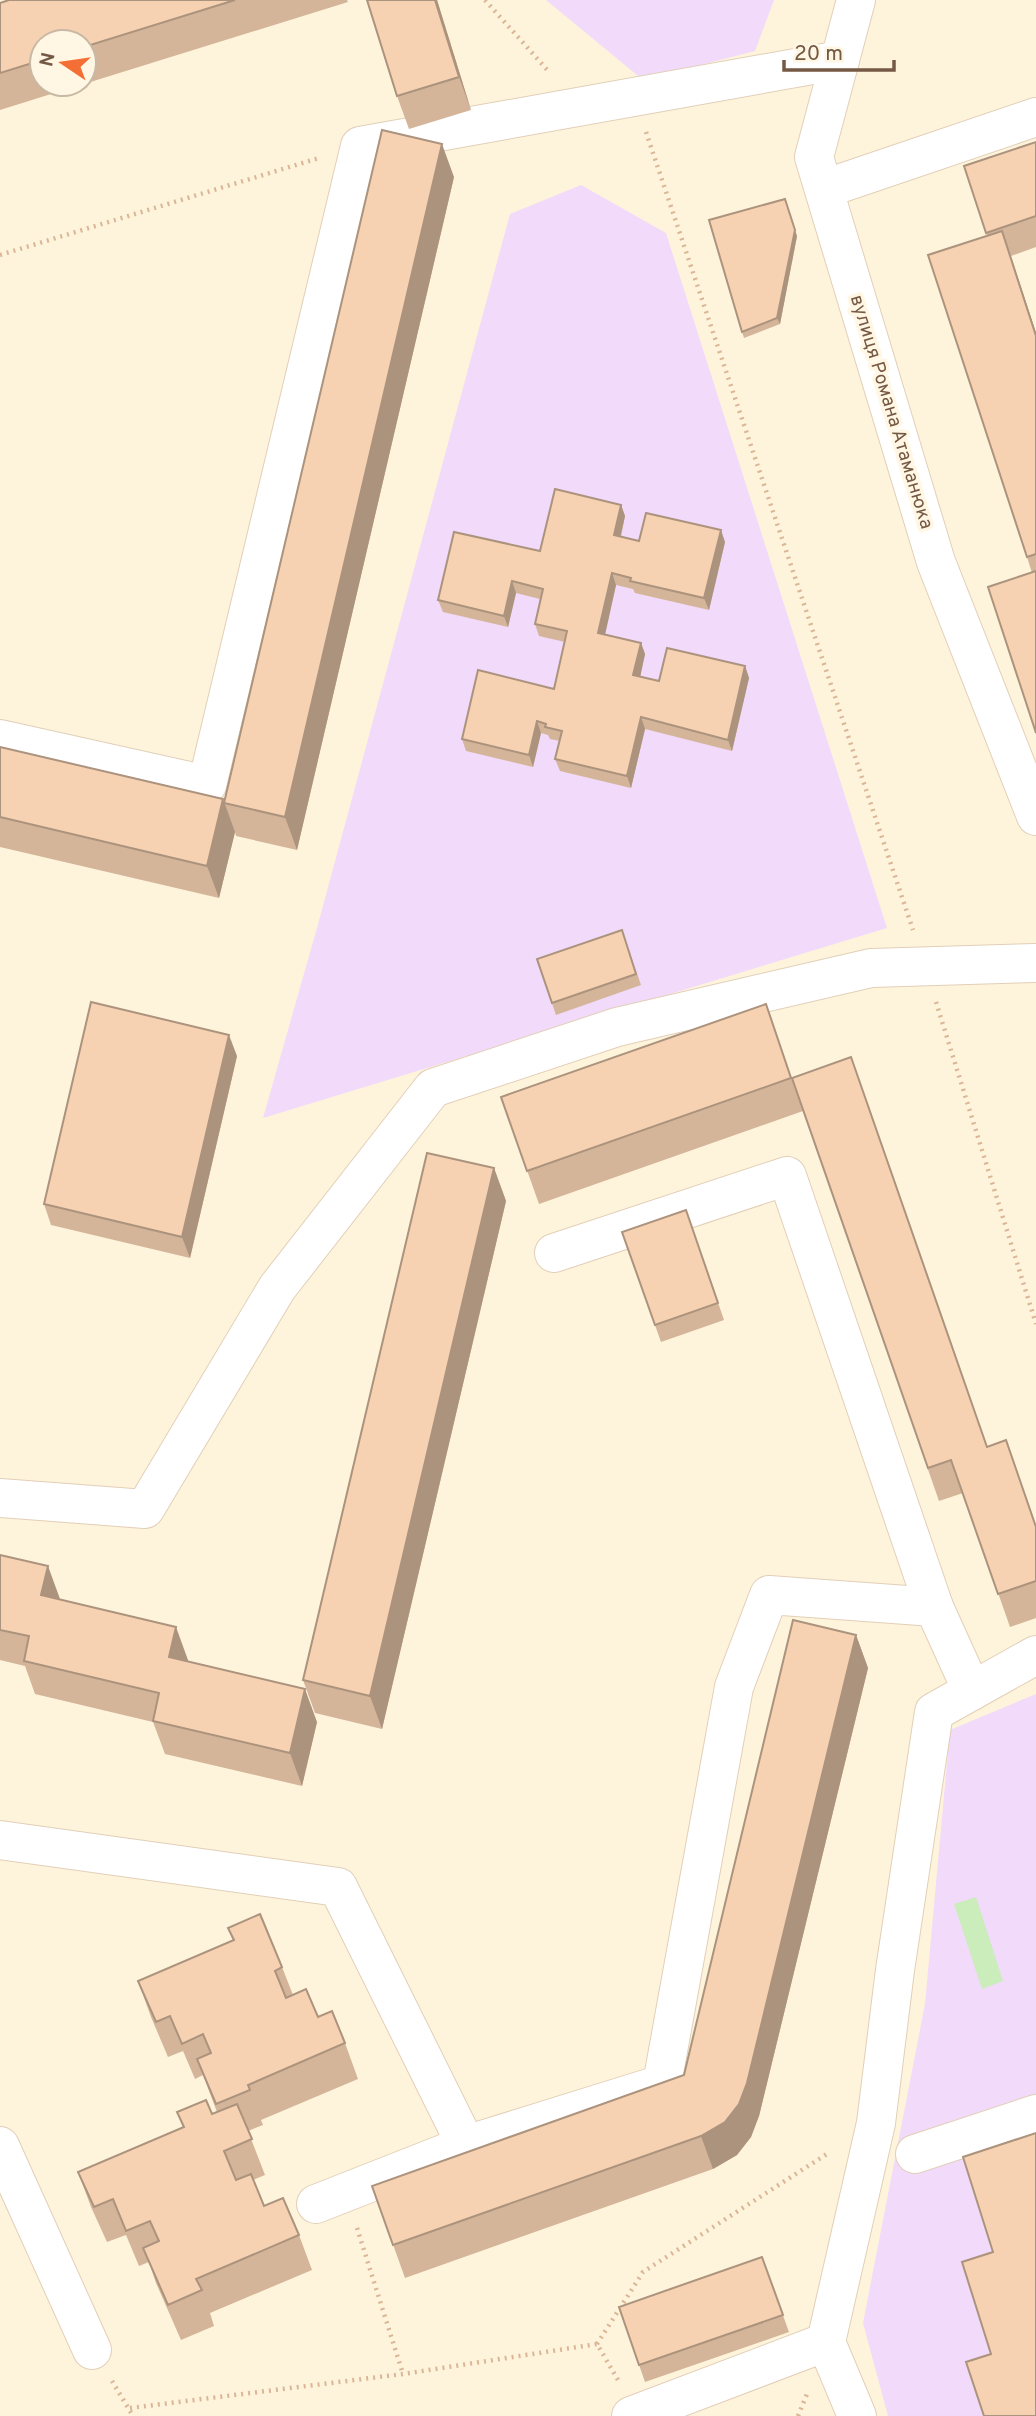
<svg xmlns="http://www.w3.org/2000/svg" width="1036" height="2416" font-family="Overpass,sans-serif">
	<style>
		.education { fill: #f1dafa }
		.green { fill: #cbecbb }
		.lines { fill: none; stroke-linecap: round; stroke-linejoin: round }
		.minor-casing { stroke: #e2cfb8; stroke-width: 40 }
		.path { stroke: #dab696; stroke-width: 4.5; stroke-dasharray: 2 5; stroke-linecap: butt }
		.minor { stroke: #fff; stroke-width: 38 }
		.wall { fill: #d4b599 }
		.shaded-wall { fill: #ac937d }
		.building { fill: #f6d2b2; stroke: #ac937d; stroke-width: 2 }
		.labels { text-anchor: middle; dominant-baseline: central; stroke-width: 7; stroke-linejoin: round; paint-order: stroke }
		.street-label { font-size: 19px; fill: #755944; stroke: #fff7e4 }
	</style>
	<rect width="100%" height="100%" fill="#fef4dc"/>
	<!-- education -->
	<g class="education">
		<path d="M546,0H774L755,51L643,80Z"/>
		<path d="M581,185L666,233L887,928L263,1118L317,928L510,214Z"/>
		<path d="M1036,1694V2416H888L863,2323L925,2004L950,1730Z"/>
	</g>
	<!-- green -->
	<path class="green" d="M976,1897L1003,1981L982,1989L954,1904Z"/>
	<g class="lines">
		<defs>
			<g id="minor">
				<path d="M856,0L814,157L936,562L1036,816"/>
				<path d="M824,189L1036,117"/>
				<path d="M0,739L207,785L360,146L840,60"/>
				<path d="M0,1498L145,1509L277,1288L433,1088L617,1027L871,968L1036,963"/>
				<path d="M934,1607L972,1691"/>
				<path d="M0,1840L338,1887L466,2145L662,2084L734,1687L769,1595L934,1607L787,1176L554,1253"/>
				<path d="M0,2146L92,2350"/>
				<path d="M915,2154L1036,2114"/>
				<path d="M316,2204L466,2145"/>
				<path d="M631,2416L826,2342"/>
				<path d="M857,2416L826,2342L876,2123L895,1970L934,1712L1036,1655"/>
			</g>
		</defs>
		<!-- minor casing -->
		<use href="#minor" class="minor-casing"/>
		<!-- path -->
		<g class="path">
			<path d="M485,0L550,73"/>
			<path d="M646,132L913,930"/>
			<path d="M0,255L319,158"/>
			<path d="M936,1002L1036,1324"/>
			<path d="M357,2228L403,2374"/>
			<path d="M597,2344L643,2272L830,2152"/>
			<path d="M112,2381L133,2416"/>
			<path d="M130,2408L403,2374L597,2344L618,2380"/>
			<path d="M798,2416L807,2394"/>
		</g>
		<!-- minor -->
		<use href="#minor" class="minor"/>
	</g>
	<!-- wall -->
	<g class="wall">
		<path d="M9,0H347L348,2L84,84V42H42V84H83L0,110V3Z"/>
		<path d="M367,0H437L471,110L409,129L397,96Z"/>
		<path d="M1036,142V247L1011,256L1036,333V733L1032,573L1027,557L987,236L964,166Z"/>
		<path d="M454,177L297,850L236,836L235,832L219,898L0,847V747L224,803Z"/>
		<path d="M797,236L780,324L744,338L742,332Z"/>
		<path d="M621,505L625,516L621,537L639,541L725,542L709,610L635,593L633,589L616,585L605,634L641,643L645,654L640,677L659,681L745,666L749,678L732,751L645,729L631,788L560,771L555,759L560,741L550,739L548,735L541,733L533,767L466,751L462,739L554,689L565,642L539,636L535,624L540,599L516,593L508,627L443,612L438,600L540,551Z"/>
		<path d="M622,930L641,985L556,1015L537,959Z"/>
		<path d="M237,1056L190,1258L51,1225L44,1204Z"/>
		<path d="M792,1078L987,1447L1006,1440L1036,1526V1618L1010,1627L963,1493L939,1501L803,1111L539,1204L501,1097Z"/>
		<path d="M494,1168L506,1201L382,1729L315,1713L303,1680Z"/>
		<path d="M686,1210L724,1320L661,1342L622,1232Z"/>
		<path d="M0,1555L60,1599L188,1660V1662L317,1722L302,1786L165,1754L153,1722L35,1694L25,1666L0,1660Z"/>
		<path d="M856,1635L868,1668L759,2116L751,2137L737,2155L713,2169L405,2278L372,2186L684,2075Z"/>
		<path d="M228,1928L282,1967L293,1995L345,2043L358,2079L261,2120L263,2125L248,2131L265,2175L253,2180L264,2206L299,2235L312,2270L210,2313L214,2326L181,2340L156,2283L149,2262L139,2266L126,2235L107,2242L91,2207L78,2172L183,2127L177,2112L212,2114L217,2112L203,2075L195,2079L183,2051L168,2057L151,2017L138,1981L233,1941Z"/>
		<path d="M762,2257L789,2332L645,2382L619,2307Z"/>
	</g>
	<!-- shaded-wall -->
	<g class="shaded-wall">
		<path d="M435,0H437L471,110L459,77Z"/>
		<path d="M442,144L454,177L297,850L285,817Z"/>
		<path d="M785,199L797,236L780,324L777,318Z"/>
		<path d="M1002,231L1036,333V336Z"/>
		<path d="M621,505L625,516L618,547L614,535Z"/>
		<path d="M721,530L725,542L709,610L704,598Z"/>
		<path d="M612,573L616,585L603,644L598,633Z"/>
		<path d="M512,581L516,593L508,627L504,616Z"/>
		<path d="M641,643L645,654L638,687L633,675Z"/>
		<path d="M745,666L749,678L732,751L728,740Z"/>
		<path d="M641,717L645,729L631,788L627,776Z"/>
		<path d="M537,721L541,733L533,767L529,755Z"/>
		<path d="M223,799L235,832L219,898L207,866Z"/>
		<path d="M229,1035L237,1056L190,1258L182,1237Z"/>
		<path d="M494,1168L506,1201L382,1729L370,1696Z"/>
		<path d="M48,1566L60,1599L41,1595Z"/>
		<path d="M176,1627L188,1660L181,1690L169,1657Z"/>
		<path d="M856,1635L868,1668L759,2116L751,2137L737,2155L713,2169L701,2136Z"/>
		<path d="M305,1689L317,1722L302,1786L290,1753Z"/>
	</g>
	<!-- building -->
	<g class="building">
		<path d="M9,0H235L84,47V42H42V60L0,73V3Z"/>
		<path d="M367,0H435L459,77L397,96Z"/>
		<path d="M382,130L442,144L285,817L224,803Z"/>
		<path d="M1036,142V216L986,233L964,166Z"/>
		<path d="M785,199L795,230L777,318L742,332L709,220Z"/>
		<path d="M1002,231L1036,336V554L1027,557L928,255Z"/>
		<path d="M555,489L621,505L614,535L639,541L646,513L721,530L704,598L630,581L631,578L612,573L598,633L641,643L633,675L659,681L667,648L745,666L728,740L641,717L627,776L555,759L562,731L545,727L546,724L537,721L529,755L462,739L478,670L554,689L567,631L535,624L543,589L512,581L504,616L438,600L454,532L540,551Z"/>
		<path d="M1036,571V733L988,587Z"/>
		<path d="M0,747L223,799L207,866L0,817Z"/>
		<path d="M622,930L636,974L552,1003L537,959Z"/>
		<path d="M91,1002L229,1035L182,1237L44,1204Z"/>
		<path d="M766,1004L791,1078L527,1171L501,1097Z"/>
		<path d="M851,1057L987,1447L1006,1440L1036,1527V1581L998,1594L951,1460L928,1468L792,1078Z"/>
		<path d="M427,1153L494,1168L370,1696L303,1680Z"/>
		<path d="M686,1210L718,1303L655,1325L622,1232Z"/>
		<path d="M0,1555L48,1566L41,1595L176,1627L169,1657L305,1689L290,1753L153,1721L159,1693L24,1661L29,1636L0,1630Z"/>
		<path d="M793,1620L856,1635L747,2083L739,2104L725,2122L701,2136L393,2245L372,2186L684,2075Z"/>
		<path d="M260,1914L282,1967L275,1971L286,1998L306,1989L318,2017L332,2011L345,2043L248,2085L250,2090L216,2104L197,2059L211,2053L203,2034L182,2044L170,2016L156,2022L138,1981L234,1940L228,1928Z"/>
		<path d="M206,2100L212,2114L237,2104L252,2139L224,2151L236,2180L251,2174L264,2206L283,2198L299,2235L196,2279L202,2290L168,2305L143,2248L159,2241L150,2221L126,2231L113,2199L94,2207L78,2172L184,2127L177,2112Z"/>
		<path d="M1036,2133V2416H984L966,2362L991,2354L962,2262L993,2252L963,2157Z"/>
		<path d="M762,2257L783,2315L639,2365L619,2307Z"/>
	</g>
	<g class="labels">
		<!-- street labels -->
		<g class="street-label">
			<text transform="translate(891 412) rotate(73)">вулиця Романа Атаманюка</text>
		</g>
	</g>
	<!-- north arrow -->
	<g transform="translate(63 63) rotate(283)"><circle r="33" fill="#fff7e4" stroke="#c8b8a4" stroke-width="2"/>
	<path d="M0-5L12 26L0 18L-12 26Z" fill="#f46f36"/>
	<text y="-10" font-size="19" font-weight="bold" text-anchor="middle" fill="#755944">N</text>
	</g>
	<!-- scale -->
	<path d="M784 60v10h110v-10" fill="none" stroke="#755944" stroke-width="3.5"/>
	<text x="794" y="60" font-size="21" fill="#755944" stroke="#fff7e4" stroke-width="5" paint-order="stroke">20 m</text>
</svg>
